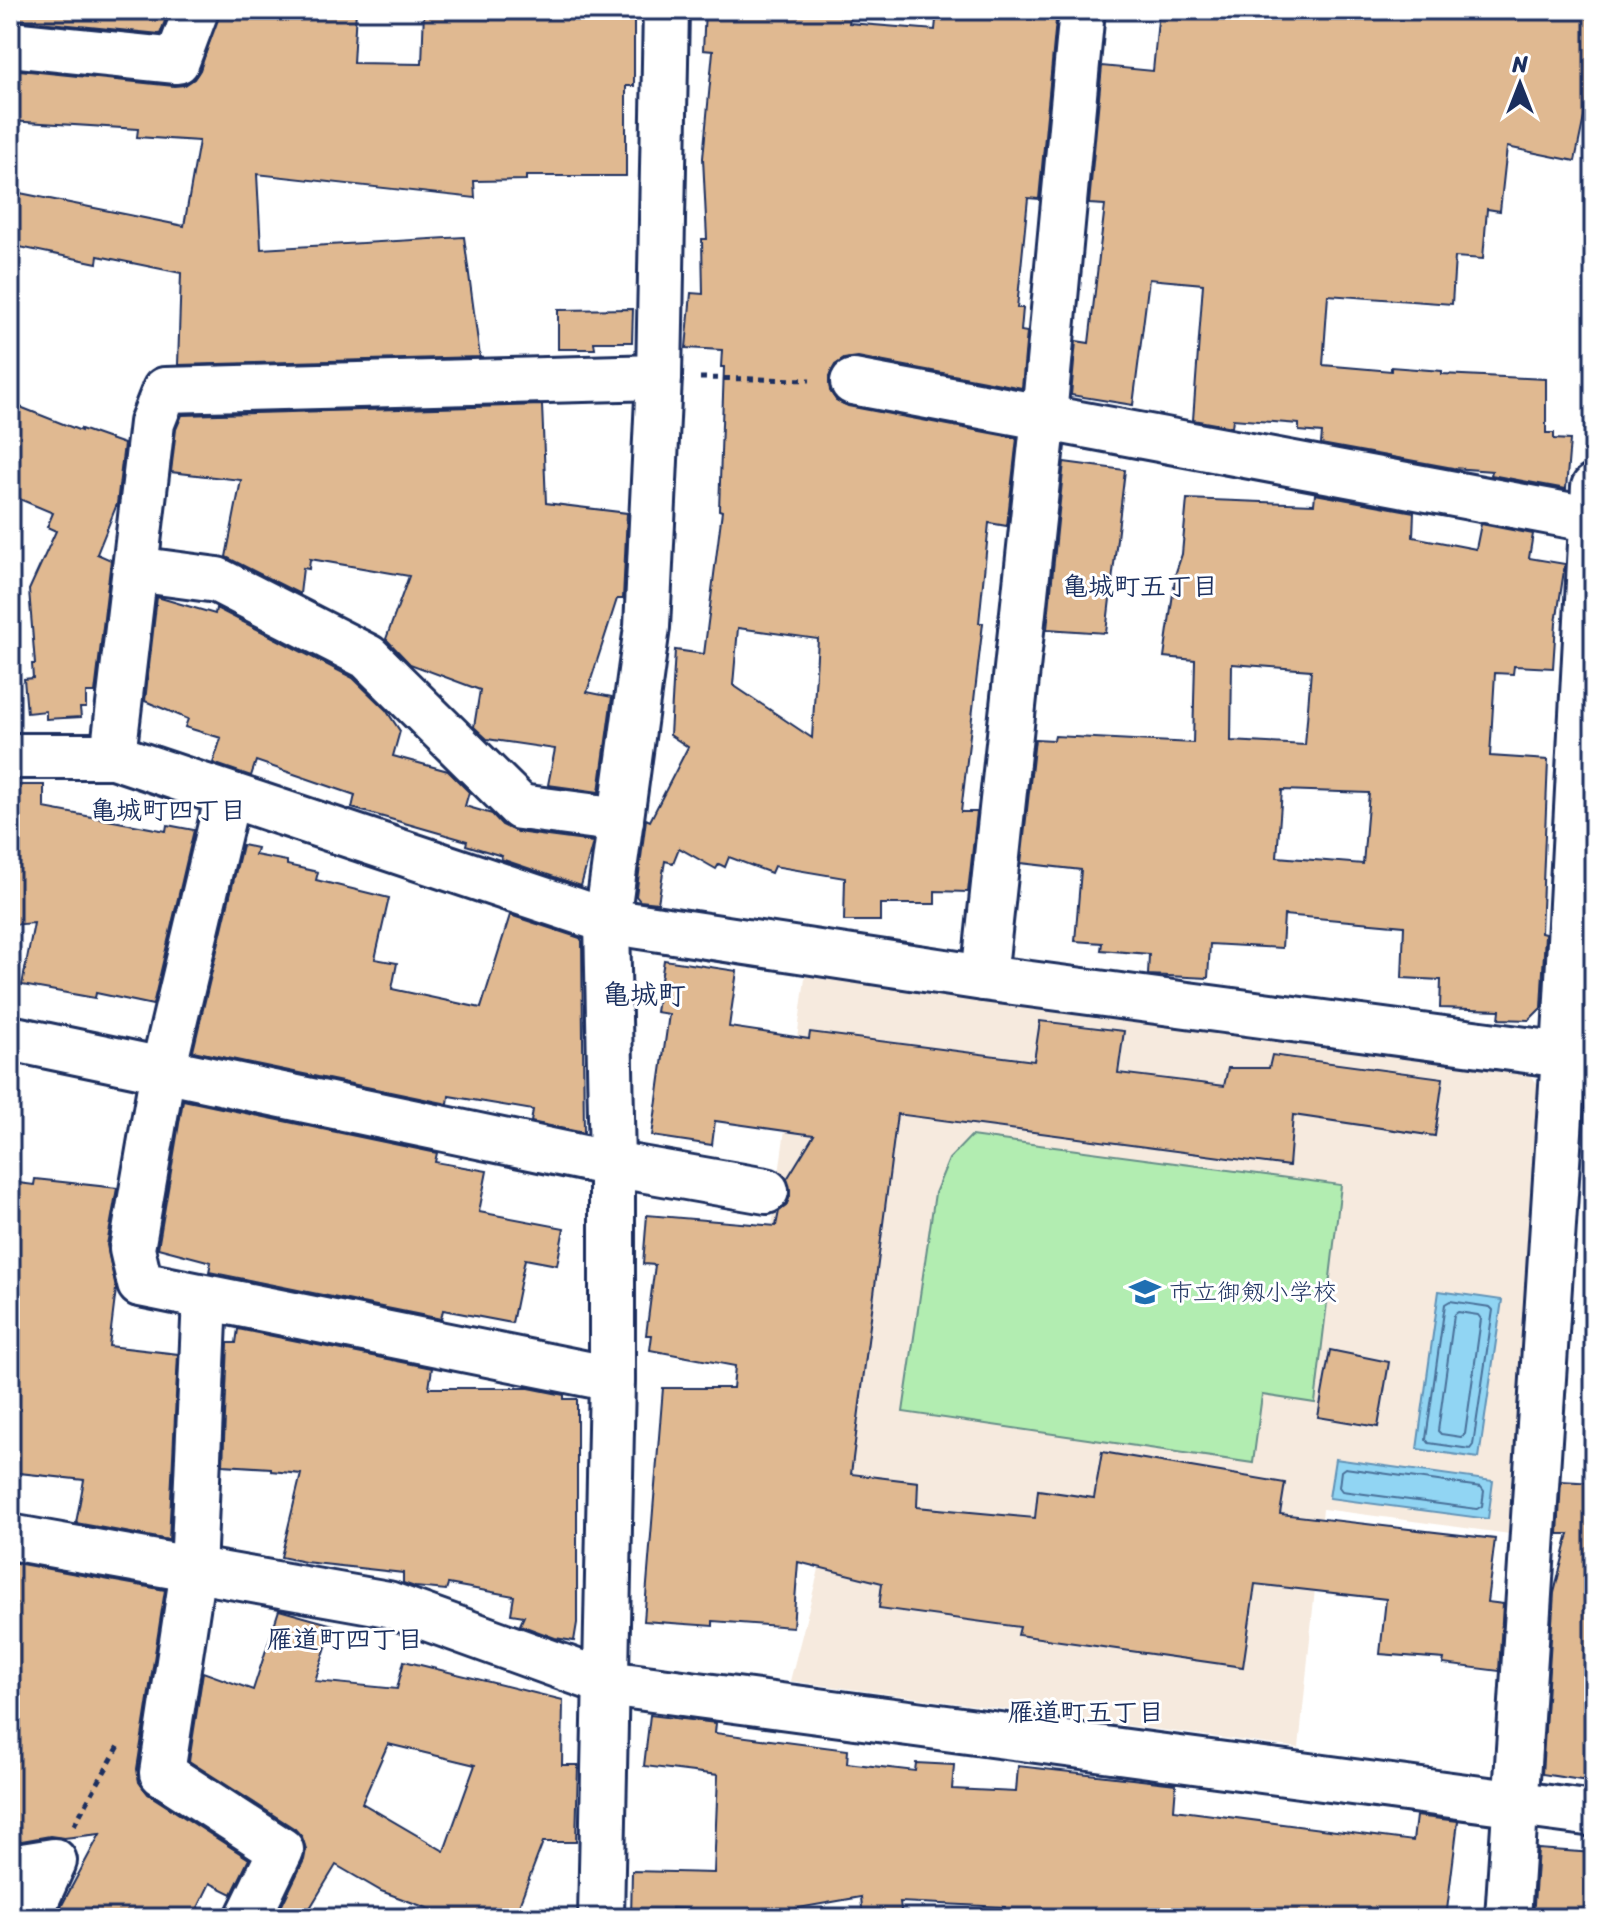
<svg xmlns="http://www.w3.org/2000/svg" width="1604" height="1928" font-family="Sriracha,'Klee One',sans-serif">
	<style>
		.built { fill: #f6eade }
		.green { fill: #b2edb1; stroke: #668e88; stroke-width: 2 }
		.water { fill: #91d5f3; stroke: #6293b7; stroke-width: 2 }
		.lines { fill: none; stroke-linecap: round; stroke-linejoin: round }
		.shore { stroke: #4a719a; stroke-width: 2 }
		.building { fill: #e0b991; stroke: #1b2f5e; stroke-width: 2; fill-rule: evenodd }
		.minor-casing { stroke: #1b2f5e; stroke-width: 50 }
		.path { stroke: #1b2f5e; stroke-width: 5; stroke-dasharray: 6 6; stroke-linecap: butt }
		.minor { stroke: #fff; stroke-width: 44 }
		.labels { text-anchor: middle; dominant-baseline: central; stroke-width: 6; stroke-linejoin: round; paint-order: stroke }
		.poi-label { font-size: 24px; fill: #1b2f5e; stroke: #fff; text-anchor: start }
		.neighbourhood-label { font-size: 26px; font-weight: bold; fill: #1b2f5e; stroke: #fff }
		.quarter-label { font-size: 28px; font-weight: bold; fill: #1b2f5e; stroke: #fff }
	</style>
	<rect width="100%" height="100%" fill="#fff"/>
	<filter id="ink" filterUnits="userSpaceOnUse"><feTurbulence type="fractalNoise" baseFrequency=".0125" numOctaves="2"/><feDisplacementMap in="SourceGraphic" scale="16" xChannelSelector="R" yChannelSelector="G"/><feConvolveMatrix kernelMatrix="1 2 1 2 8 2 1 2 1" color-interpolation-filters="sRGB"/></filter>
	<g filter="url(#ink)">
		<!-- built -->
		<path class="built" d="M806,971L1528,1073L1539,1085L1510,1534L1323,1509L1299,1748L790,1681L831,1523L736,1498Z"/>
		<!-- green -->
		<path class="green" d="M971,1136L1341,1185L1315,1403L1262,1395L1253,1463L903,1412L935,1193L949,1159Z"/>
		<!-- water -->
		<g class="water">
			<path d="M1439,1291L1502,1300L1479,1458L1417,1449Z"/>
			<path d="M1335,1459L1493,1481L1488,1519L1329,1498Z"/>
		</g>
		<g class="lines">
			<!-- shore -->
			<g class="shore">
				<path d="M1450,1301L1490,1307L1493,1310L1473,1445L1470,1449L1429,1443L1426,1439L1445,1304Z"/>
				<path d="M1458,1312L1478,1315L1481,1319L1465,1434L1461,1437L1441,1434L1438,1431L1454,1315Z"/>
				<path d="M1345,1468L1481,1487L1484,1491L1482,1506L1477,1509L1342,1491L1339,1487L1341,1471Z"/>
			</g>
		</g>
		<!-- building -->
		<g class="building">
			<path d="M21,10H169L160,34L19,20Z"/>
			<path d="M220,10H356L353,63L422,64L424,10H634V86H626V176H526V180L474,181L475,198L257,174L261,249L464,237L480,357L178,365L181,273L98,256L97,263L10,245V191L184,226L199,141L137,137L138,129L10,121V69L174,86L185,85L194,79L200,70Z"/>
			<path d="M705,10H851L849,23L935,30L937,10H1057L1039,199L1028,198L1017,308H1023L1021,331L1027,332L1022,388L858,357L844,359L835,365L829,377L830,391L836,400L848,406L1017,438L1007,526L989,523L979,623H983L961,812H977L968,892L935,891V904H880V921H844L845,878L774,866L771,873L729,857L725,867L719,864L716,869L679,848L673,863L665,861L658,903L640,901L636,896L646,819L650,821L688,747L670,735L675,650L704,654L722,511L719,510L724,367H721L722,350L686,348L691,293L703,294L702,239H707L703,158L713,51L703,50ZM738,628L818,639L812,738L733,685Z"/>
			<path d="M1159,10L1231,13V10H1594V69L1575,161L1507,147L1500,211L1487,209L1483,259L1455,257L1452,304L1328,295L1323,365L1391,371V367L1442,371V374L1546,379V433H1554V439L1570,440L1566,489L1491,475L1492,471L1453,468L1321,444L1322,433L1299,431V424L1233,419L1232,427L1193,420L1203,284L1149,279L1133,405L1071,395L1076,341L1089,343L1105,205L1089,204L1102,66L1153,71Z"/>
			<path d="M633,309L632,342H594L595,349H558V310Z"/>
			<path d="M10,403L81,431V429L124,444L117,504L97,554L111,560L95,693H86V708H80L81,717L46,719V711L27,713L24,679L33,678L32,664H35L29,590L56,531L47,527L53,513L10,495Z"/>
			<path d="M542,405L546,503L627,513L623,599H617L587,692L612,697L599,792L548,785L555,749L487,739L474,727L480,690L410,664L386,639L409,576L310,559L309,569L303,568L300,594L226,557L241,480L171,472L176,429L182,415Z"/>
			<path d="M1064,462L1125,470L1106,633L1047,629Z"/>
			<path d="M1315,494L1414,512L1413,537L1476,549L1481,524L1533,534L1529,558L1565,564L1556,623L1553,668L1514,666L1513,674L1495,673L1490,756L1548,760L1541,933L1545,934L1541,1008L1529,1020L1499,1019L1500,1010L1440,1008L1441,980L1402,978L1404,926L1284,915L1282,948L1210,944L1208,978L1148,975L1149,954L1101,950L1102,943L1075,941L1081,870L1021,863L1035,739L1054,740L1055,736L1193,743L1195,660L1164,657L1176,572L1182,554L1187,499L1314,504ZM1232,664L1311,670L1305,745L1231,741ZM1282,790L1369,793L1363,864L1277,857Z"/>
			<path d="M157,597L215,614L216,608L353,678L386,710L400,731L393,756L448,771L469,792L465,806L492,814L502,825L517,832L593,842L581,886L501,859L502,856L466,845L467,841L352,808L355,795L256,761L251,776L213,763L221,738L185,727L188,719L145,701Z"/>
			<path d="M10,785H44V808L166,831L167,825L194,830L153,1005L96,993L95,998L22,985L34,923L10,925Z"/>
			<path d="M242,845L257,848L255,855L287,861V865L318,872L316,880L389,898L375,959L397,963L392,989L481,1008L510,915L580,938L582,941L584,1133L531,1122L533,1110L449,1096L448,1104L193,1051Z"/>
			<path d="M664,960L737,971L729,1027L809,1039L810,1032L1034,1061L1040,1021L1124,1031L1118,1073L1224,1086L1228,1068H1269L1272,1055L1443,1078L1435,1136L1293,1115L1289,1166L897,1114L851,1474L918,1482L917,1507L1035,1518L1038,1490L1094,1498L1102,1452L1285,1483L1280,1514L1495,1539L1487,1602L1503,1604L1499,1671L1443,1664L1444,1659L1380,1654L1386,1599L1255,1584L1243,1667L1018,1635L1020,1627L879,1608L882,1583L798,1562L793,1627L713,1621V1626L644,1621L663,1388H733L735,1366L650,1350L652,1335H646L655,1265L643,1264L647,1215L776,1226L779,1211L786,1206L790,1196L787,1179L814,1135L715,1121L712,1145L652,1136L669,1014L656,1012Z"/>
			<path d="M183,1100L437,1153L435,1162L487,1171L479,1212L564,1228L557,1265L525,1259L512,1323L443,1310L441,1319L209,1272L211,1262L158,1248Z"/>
			<path d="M35,1179L117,1188L107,1245L116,1289L109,1346L178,1354L169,1540L76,1523L84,1480L10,1472V1182L34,1185Z"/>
			<path d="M238,1329L432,1368L429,1388H529L564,1395V1399H577V1623L574,1641L555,1638L520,1625L524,1616L511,1614L514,1596L448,1584L446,1590L415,1587L403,1583V1573L305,1562L281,1557L301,1474L271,1471V1468L223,1465L228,1343H236Z"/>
			<path d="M1330,1350L1389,1362L1378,1427L1318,1417Z"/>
			<path d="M1561,1481L1594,1483V1782L1542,1774L1554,1593L1569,1534H1558Z"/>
			<path d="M10,1562L165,1590L137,1769L139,1782L148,1794L249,1859L232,1894L210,1883L193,1918H55L100,1834L64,1838L50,1836L10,1843Z"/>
			<path d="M279,1610L333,1625L315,1681L397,1689L404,1661L563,1700L562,1765H578L576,1842H543L514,1918H454L381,1891L336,1865L304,1918L281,1907L304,1860L306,1849L302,1837L295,1829L189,1761L203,1672L253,1690ZM388,1744L475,1765L444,1851L362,1803Z"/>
			<path d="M650,1715L716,1723L715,1733L848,1750L847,1763L915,1771L916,1763L954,1765L952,1789L1016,1792L1018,1766L1176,1784L1174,1810L1413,1841L1416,1816L1458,1821L1446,1918H1148L1059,1910V1918H1004L1005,1907L900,1902L902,1918H863L861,1897L787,1910V1913L672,1908V1918H631L632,1871L714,1873L718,1775L644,1766Z"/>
			<path d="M1538,1849L1594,1853V1918H1533Z"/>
		</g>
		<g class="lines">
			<defs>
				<g id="minor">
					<path d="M10,44L177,61L196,10"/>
					<path d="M853,382L1594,520"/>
					<path d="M135,569L217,580L368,657L520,807L621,820"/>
					<path d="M10,756H113L607,921L984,978L1594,1059"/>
					<path d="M113,756L152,423L165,390L659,377"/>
					<path d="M228,795L163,1070L132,1249L140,1284L612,1379"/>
					<path d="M984,978L1044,416L1082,10"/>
					<path d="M10,1038L612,1164L766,1191"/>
					<path d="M205,1298L193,1570L162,1773L281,1850L248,1918"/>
					<path d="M10,1537L388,1604L607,1683L1594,1814"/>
					<path d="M10,1868L54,1861L28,1918"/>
					<path d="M601,1918L612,1379V1164L607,921L647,627L659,377L666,10"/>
					<path d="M1508,1918L1564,1055L1594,487"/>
				</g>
			</defs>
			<!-- minor casing -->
			<use href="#minor" class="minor-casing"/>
			<!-- path -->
			<g class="path">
				<path d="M700,378L810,380"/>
				<path d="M74,1825L119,1746L121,1747"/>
			</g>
			<!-- minor -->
			<use href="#minor" class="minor"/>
		</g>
	</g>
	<!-- icons -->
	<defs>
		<symbol id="school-bare" viewBox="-9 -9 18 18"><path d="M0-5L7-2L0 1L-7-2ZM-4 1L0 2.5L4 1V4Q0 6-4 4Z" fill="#1f6fb2" stroke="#fff" stroke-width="2.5" paint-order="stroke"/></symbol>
	</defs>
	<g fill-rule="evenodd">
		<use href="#school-bare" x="1123" y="1270" width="44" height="44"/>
	</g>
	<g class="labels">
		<!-- poi labels -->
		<g class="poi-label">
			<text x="1169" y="1292">市立御剱小学校</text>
		</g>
		<!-- neighbourhood labels -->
		<g class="neighbourhood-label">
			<text x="1140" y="586">亀城町五丁目</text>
			<text x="168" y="810">亀城町四丁目</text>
			<text x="345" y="1639">雁道町四丁目</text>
			<text x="1086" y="1712">雁道町五丁目</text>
		</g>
		<!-- quarter labels -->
		<g class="quarter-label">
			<text x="644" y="994">亀城町</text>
		</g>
	</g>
	<!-- margin -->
	<rect width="1604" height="1928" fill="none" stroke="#fff" stroke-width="40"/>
	<rect x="20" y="20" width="1564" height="1888" fill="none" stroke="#1b2f5e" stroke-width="3" filter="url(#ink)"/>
	<!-- north arrow -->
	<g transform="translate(1520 84)" stroke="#ffffff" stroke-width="6" paint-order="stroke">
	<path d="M0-6L14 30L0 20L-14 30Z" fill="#1b2f5e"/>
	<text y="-12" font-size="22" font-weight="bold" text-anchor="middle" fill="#1b2f5e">N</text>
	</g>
</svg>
